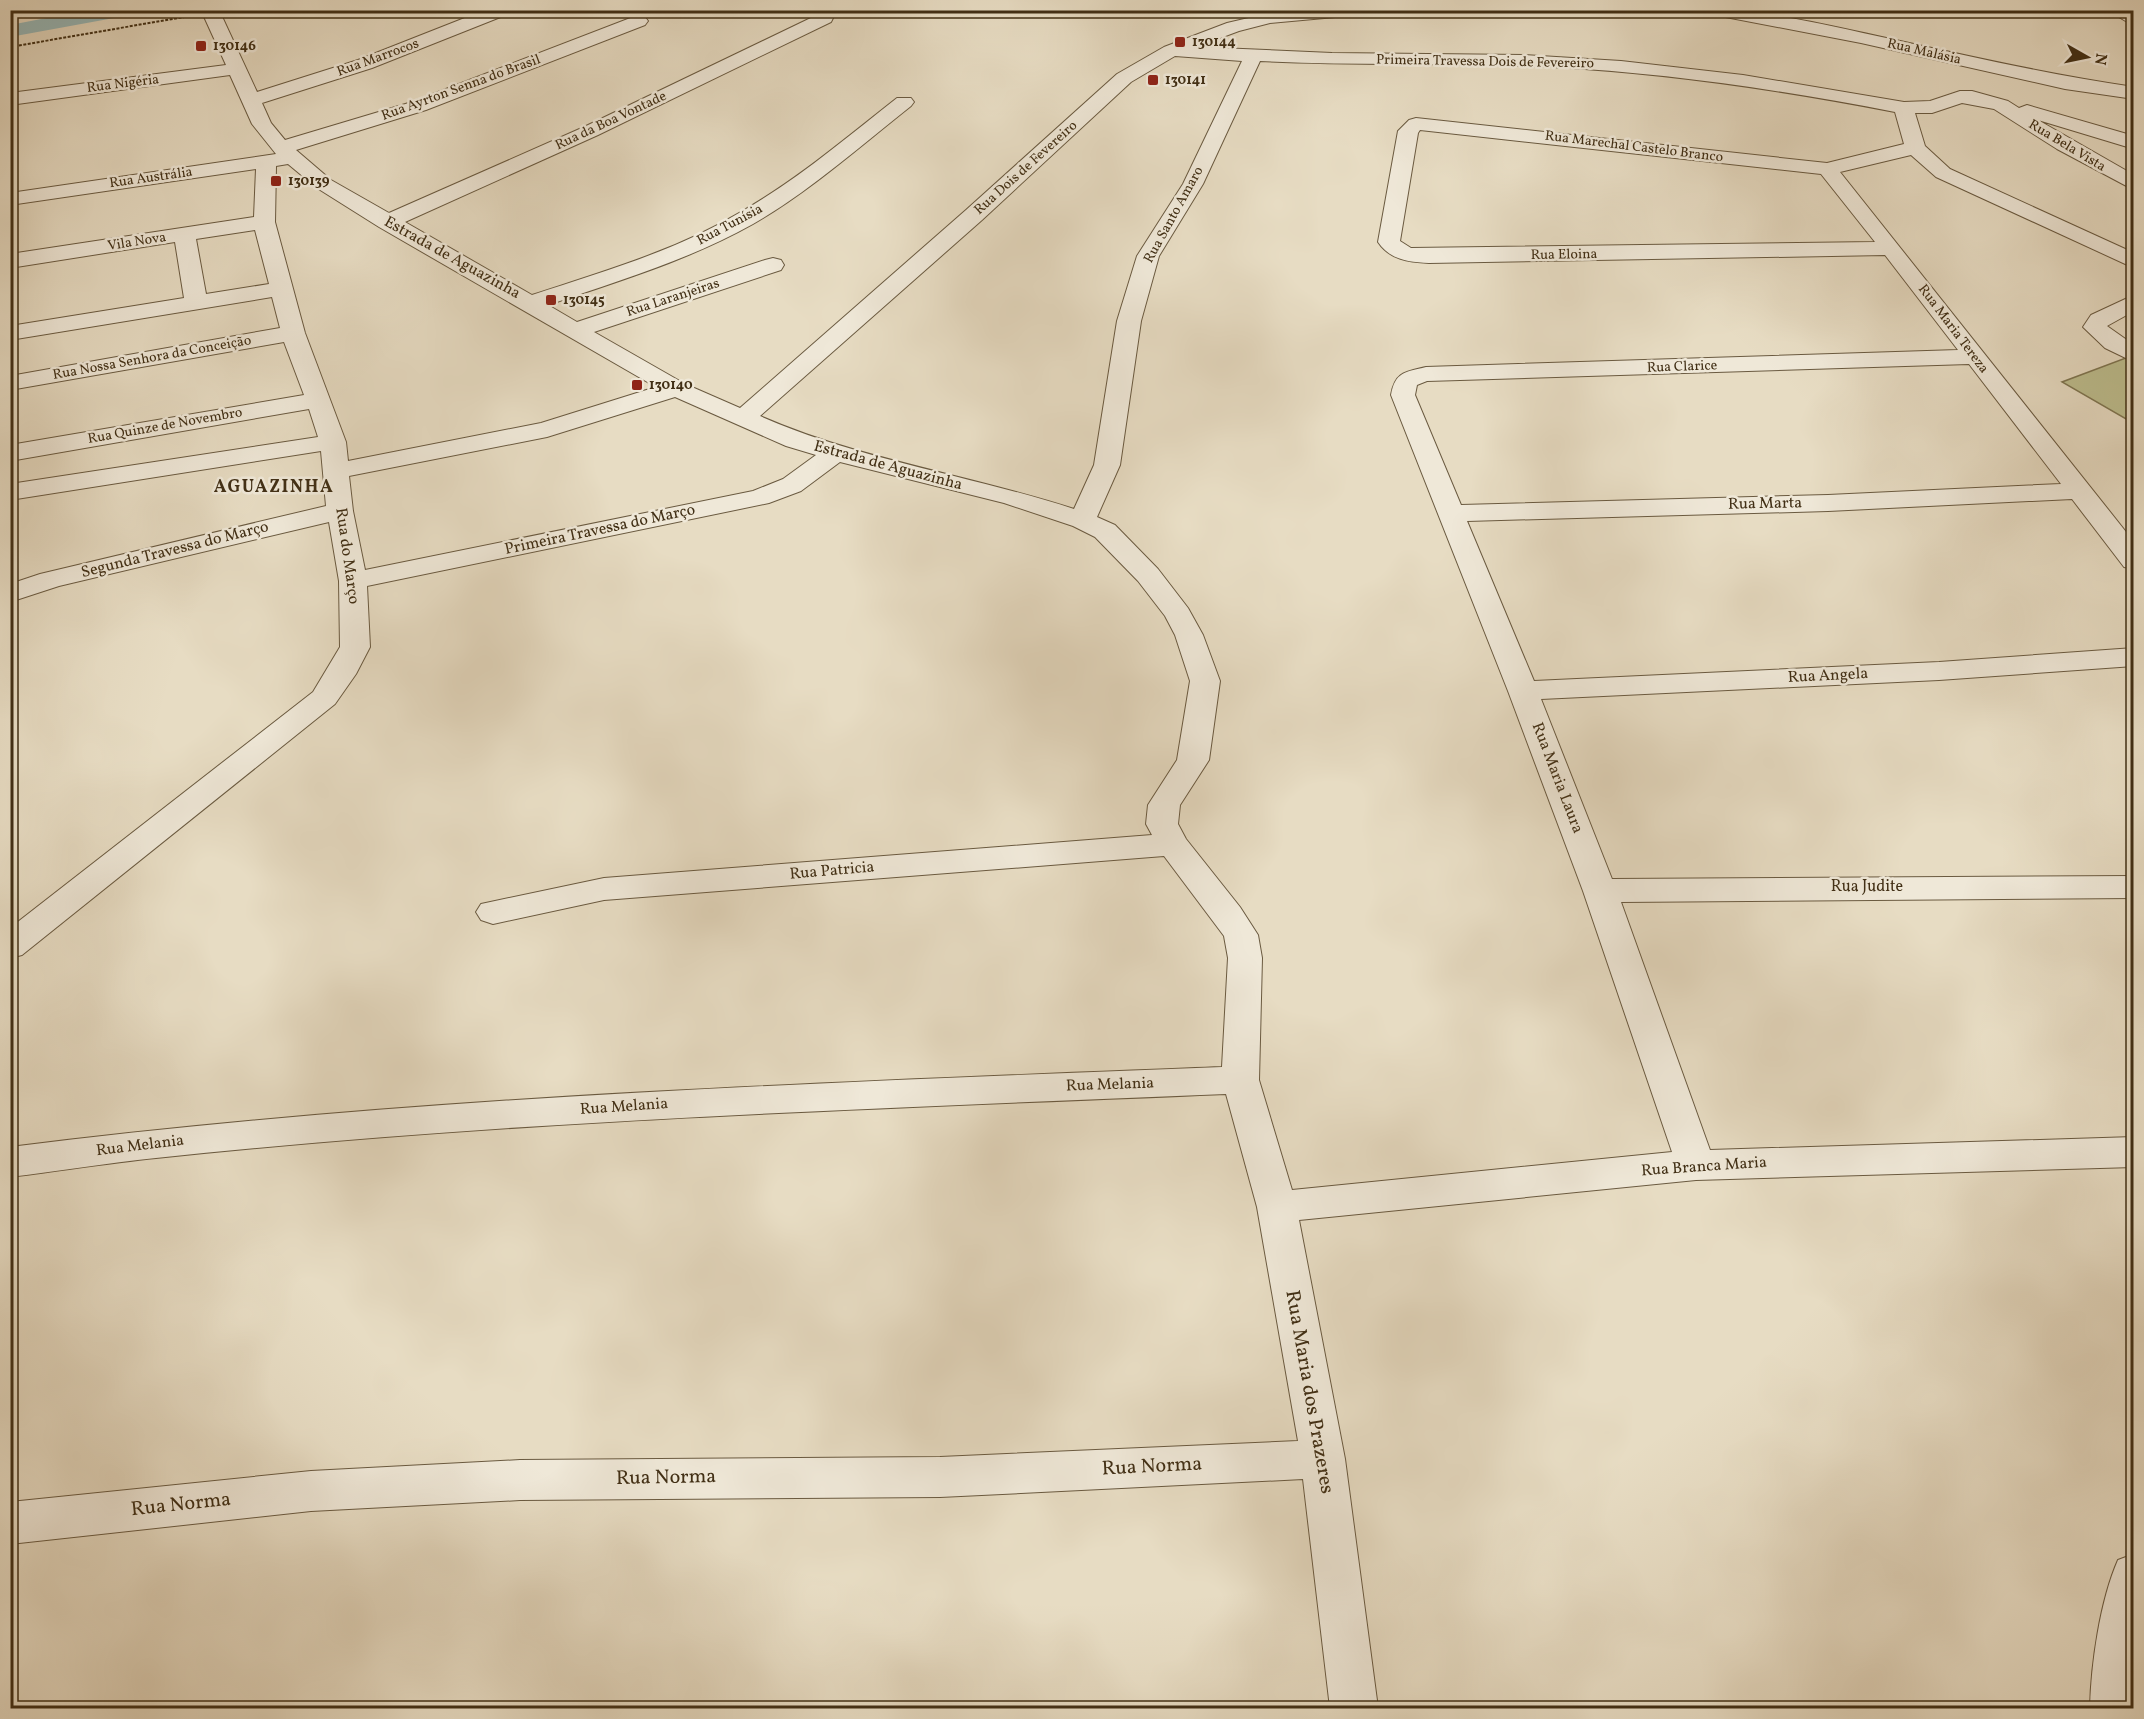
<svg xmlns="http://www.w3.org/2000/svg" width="2144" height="1719" font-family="Vollkorn,serif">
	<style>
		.green { fill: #bdbe8f; stroke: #7f7652; stroke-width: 1.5 }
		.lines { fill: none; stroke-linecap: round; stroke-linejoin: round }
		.canal { fill: #98babb; fill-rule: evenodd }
		.minor-casing { stroke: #6a5a40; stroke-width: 2 }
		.path { stroke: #412f15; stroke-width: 2; stroke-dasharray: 3 1.5; stroke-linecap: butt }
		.minor { fill: #efe8d8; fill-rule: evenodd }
		.poi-dot { fill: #8f2418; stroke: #efe8d8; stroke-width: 2 }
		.labels { text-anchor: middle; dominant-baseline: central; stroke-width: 5; stroke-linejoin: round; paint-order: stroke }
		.far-poi-label { font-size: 14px; font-weight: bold; fill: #412f15; stroke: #efe8d8; text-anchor: start }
		.far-street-label { font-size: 14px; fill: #412f15; stroke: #efe8d8 }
		.street-label { font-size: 16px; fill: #412f15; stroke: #efe8d8 }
		.far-district-label { font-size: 18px; font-weight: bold; letter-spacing: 1.5px; fill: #412f15; stroke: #efe8d8 }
		.near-street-label { font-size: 20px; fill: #412f15; stroke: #efe8d8 }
	</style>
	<rect width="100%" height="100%" fill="#e7dcc3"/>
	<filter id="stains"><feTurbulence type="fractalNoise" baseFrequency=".00333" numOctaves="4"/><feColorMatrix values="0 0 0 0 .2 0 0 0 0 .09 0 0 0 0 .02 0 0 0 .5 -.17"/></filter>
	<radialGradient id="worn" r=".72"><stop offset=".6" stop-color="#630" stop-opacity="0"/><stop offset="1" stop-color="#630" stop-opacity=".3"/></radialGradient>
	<!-- green -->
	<path class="green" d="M2131,356L2133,357V423L2062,382Z"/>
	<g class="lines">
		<!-- canal -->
		<path class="canal" d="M88,10H135L132,14L125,16L10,37V25Z"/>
		<defs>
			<g id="minor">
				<path d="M201,10H219L257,92L358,60L485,10H510L508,14L372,68L262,103L271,123L285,140L412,102L633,17H645L648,21L645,25L426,110L296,150L331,180L389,213L584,127L817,15L819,10H837L831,22L598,135L405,222L532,295C602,272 675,251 739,213C796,181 846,138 897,98H911L914,102L911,106C859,147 810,191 753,224C689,260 618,281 548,305L577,322L765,260L773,258L781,260L784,265L781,270L594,332L685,384L740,408L966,210L1117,74L1164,47L1227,23L1270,13L1365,10L1357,15L1270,23L1239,31L1196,47L1332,53L1524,55L1621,61L1743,75L1904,102L1930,101L1960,91H1972L2008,101L2019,108L2027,105L2134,136V149L2038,120L2134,175V190L2057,149L1994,109L1962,103L1932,113H1915L1925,146L1950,169L2134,253V268L1936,177L1911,155L1840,172L2134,542V569L2124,567L2072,499L1828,511L1467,521L1534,681L1939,662L2134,648V666L1939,680L1541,699L1612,879L2134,876V898L1621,902L1710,1150L2134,1137V1167L1696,1180L1299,1220L1345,1459L1378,1708H1330L1303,1479L940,1497L520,1500L311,1511L10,1544V1502L311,1471L520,1460L940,1457L1298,1441L1257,1207L1226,1094C869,1109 511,1120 156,1158C107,1163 59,1171 10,1177V1147C412,1096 818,1083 1222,1067L1228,958L1224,936L1164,856L604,900L493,924L481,920L476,912L481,904L604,878L1152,835L1146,824L1148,805L1177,760L1190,681L1175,635L1165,616L1138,581L1095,537L1073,526L1004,503L840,462L801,491L769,503L367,586L370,647L356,674L335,704L22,955L10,958V928L313,692L340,647L339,581L329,522L59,586L10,602V584L40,574L326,506L321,451L10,500V484L318,437L309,409L10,461V445L304,395L284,342L10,390V376L280,328L272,297L10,340V326L184,298L175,242L10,268V254L254,217L256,169L10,205V193L276,154L252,124L230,75L10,105V93L226,65ZM1175,56L1242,61L1183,184L1137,256L1117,321L1094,465L1074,509C970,475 860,460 760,416L982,220L1131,82ZM1260,61C1357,66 1454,62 1552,67C1667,73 1782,90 1895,112L1904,144L1827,163L1416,118L1409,120L1398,131L1378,242C1390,260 1409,262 1429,263L1885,255L1958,350L1426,367C1405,372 1395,372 1391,395L1508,691L1583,891L1672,1152L1292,1190L1259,1080L1262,958L1258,935L1240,907L1186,839L1178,824L1180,805L1209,760L1220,681L1203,635L1188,608L1158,569L1115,525L1097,517L1120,465L1141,321L1159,256L1203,184ZM1420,130L1821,174L1875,242L1411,248L1400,241L1418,133ZM288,164L317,188L379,227L656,387L541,423L348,461L346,442L305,333L275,222L276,166ZM255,230L269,284L206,294L196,239ZM1969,364L2061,484L1828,495L1461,505L1415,395L1417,385L1427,381ZM675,397L786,446L816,455L783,479L753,491L365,570L353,511L349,476L547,437Z"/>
				<path d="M1707,10C1769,10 1831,26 1891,39C1972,57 2052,75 2134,87V99L2065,89L1861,43L1715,15Z"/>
				<path d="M2107,10H2129L2134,13V26Z"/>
				<path d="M2134,295V311L2107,326L2134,345V362L2105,348L2083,327L2091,315Z"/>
				<path d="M2134,1554V1708H2090C2091,1664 2100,1601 2118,1560Z"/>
			</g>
		</defs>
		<!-- minor casing -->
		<use href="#minor" class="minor-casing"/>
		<!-- path -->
		<path class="path" d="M10,47L184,17"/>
		<!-- minor -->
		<use href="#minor" class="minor"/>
	</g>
	<!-- markers -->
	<g class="poi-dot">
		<rect x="1174" y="36" width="12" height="12" rx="3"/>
		<rect x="195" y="40" width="12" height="12" rx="3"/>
		<rect x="1147" y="74" width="12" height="12" rx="3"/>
		<rect x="270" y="175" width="12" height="12" rx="3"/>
		<rect x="545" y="294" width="12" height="12" rx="3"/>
		<rect x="631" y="379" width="12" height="12" rx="3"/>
	</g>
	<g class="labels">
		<!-- far-poi labels -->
		<g class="far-poi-label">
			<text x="1192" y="42">130144</text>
			<text x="213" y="46">130146</text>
			<text x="1165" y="80">130141</text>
			<text x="288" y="181">130139</text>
			<text x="563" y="300">130145</text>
			<text x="649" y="385">130140</text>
		</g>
		<!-- far-street labels -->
		<g class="far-street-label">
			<text transform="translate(1924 52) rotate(13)">Rua Malásia</text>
			<text transform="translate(378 58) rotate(-20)">Rua Marrocos</text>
			<text transform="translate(1485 62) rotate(1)">Primeira Travessa Dois de Fevereiro</text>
			<text transform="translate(123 84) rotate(-7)">Rua Nigéria</text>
			<text transform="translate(461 88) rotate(-20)">Rua Ayrton Senna do Brasil</text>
			<text transform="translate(611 121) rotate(-25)">Rua da Boa Vontade</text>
			<text transform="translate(2067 146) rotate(31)">Rua Bela Vista</text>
			<text transform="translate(1634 147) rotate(7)">Rua Marechal Castelo Branco</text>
			<text transform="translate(1026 168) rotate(-42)">Rua Dois de Fevereiro</text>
			<text transform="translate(151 178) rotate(-8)">Rua Austrália</text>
			<text transform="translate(1174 215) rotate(-61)">Rua Santo Amaro</text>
			<text transform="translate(730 225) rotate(-28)">Rua Tunísia</text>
			<text transform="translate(137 242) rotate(-9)">Vila Nova</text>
			<text transform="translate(1564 255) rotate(-1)">Rua Eloina</text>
			<text transform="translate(673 298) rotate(-18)">Rua Laranjeiras</text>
			<text transform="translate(1953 329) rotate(53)">Rua Maria Tereza</text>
			<text transform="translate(152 358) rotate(-10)">Rua Nossa Senhora da Conceição</text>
			<text transform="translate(1682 367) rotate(-2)">Rua Clarice</text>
			<text transform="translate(165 426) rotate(-10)">Rua Quinze de Novembro</text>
		</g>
		<!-- street labels -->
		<g class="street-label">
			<text transform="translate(452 258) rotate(29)">Estrada de Aguazinha</text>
			<text transform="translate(888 466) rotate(15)">Estrada de Aguazinha</text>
			<text transform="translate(1765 504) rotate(-1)">Rua Marta</text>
			<text transform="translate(600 530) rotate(-12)">Primeira Travessa do Março</text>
			<text transform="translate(175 550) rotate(-14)">Segunda Travessa do Março</text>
			<text transform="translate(347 556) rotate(82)">Rua do Março</text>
			<text transform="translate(1828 676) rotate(-3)">Rua Angela</text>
			<text transform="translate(1557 778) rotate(69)">Rua Maria Laura</text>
			<text transform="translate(832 871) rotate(-5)">Rua Patricia</text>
			<text x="1867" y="887">Rua Judite</text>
			<text transform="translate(1110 1085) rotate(-2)">Rua Melania</text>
			<text transform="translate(624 1107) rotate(-4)">Rua Melania</text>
			<text transform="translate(140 1146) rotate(-7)">Rua Melania</text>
			<text transform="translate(1704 1167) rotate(-4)">Rua Branca Maria</text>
		</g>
		<!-- far-district labels -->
		<g class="far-district-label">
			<text x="274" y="487">AGUAZINHA</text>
		</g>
		<!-- near-street labels -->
		<g class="near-street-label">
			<text transform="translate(1309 1392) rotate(80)">Rua Maria dos Prazeres</text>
			<text transform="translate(1152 1467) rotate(-3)">Rua Norma</text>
			<text transform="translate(666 1478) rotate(-1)">Rua Norma</text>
			<text transform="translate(181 1505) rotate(-6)">Rua Norma</text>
		</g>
	</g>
	<!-- margin -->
	<rect width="2144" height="1719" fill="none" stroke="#e7dcc3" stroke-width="36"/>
	<rect x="12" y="12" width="2120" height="1695" fill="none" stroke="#412f15" stroke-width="3"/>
	<rect x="18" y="18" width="2108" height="1683" fill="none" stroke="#412f15" stroke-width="1.5"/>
	<!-- north arrow -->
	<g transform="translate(2087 57) rotate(99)" stroke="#efe8d8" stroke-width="4.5" paint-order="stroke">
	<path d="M0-4.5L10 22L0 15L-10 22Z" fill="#412f15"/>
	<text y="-9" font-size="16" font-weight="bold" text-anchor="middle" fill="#412f15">N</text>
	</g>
	<rect width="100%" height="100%" filter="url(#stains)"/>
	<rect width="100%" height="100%" fill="url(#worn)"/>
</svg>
